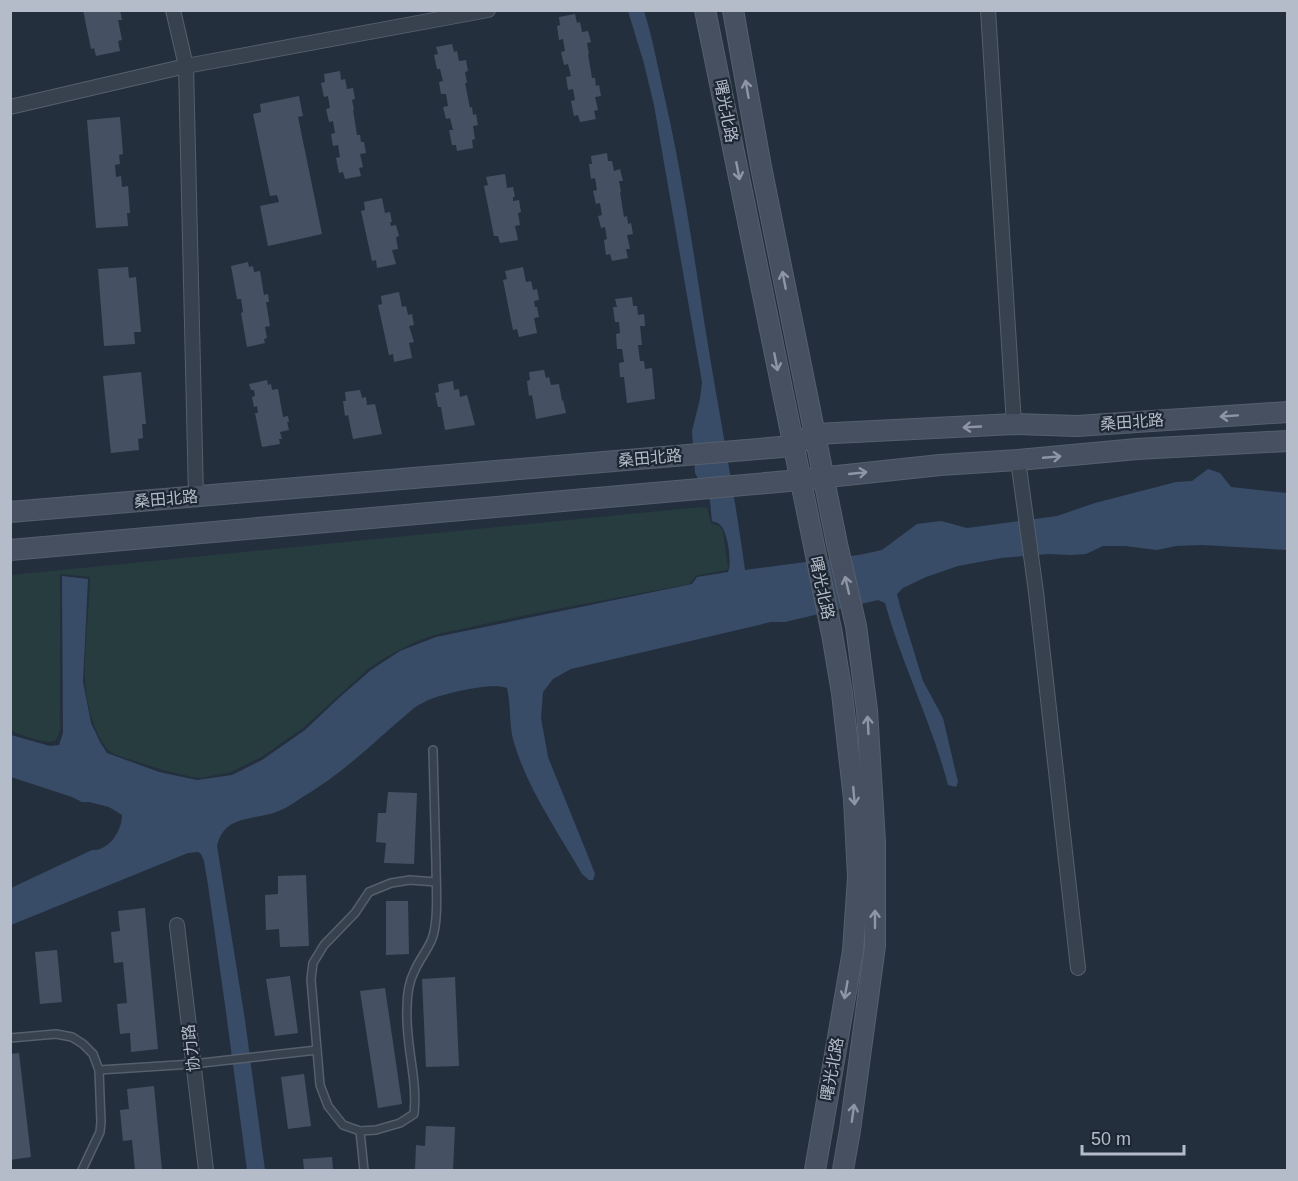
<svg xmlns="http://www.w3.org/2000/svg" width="1298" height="1181" font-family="Helvetica,'Noto Sans SC',sans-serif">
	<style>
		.green { fill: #263c3f }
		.water { fill: #394c67 }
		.building { fill: #455162 }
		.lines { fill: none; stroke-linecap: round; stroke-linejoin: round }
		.lane-casing { stroke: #565f6c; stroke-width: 10 }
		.street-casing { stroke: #565f6c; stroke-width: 16 }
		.secondary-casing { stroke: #565f6c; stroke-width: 22 }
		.lane { stroke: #38414e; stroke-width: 7 }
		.street { stroke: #38414e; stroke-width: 14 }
		.secondary { stroke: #465061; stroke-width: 20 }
		.oneway { stroke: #8e96a5 }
		.labels { text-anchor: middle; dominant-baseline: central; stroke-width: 4.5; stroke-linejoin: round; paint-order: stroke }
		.street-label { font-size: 16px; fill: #b4bcc9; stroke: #1d2633 }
	</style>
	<rect width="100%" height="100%" fill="#242f3e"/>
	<!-- green -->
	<path class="green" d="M701,507L707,508L711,523L719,526L723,531L728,567L727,570L699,575L696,576L689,584L531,614L438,634L419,640L386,657L368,669L303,728L263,756L231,772L202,778L192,777L163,770L116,755C96,747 85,700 85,680C84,646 89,611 90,577L60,574V730C59,732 57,738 56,740C49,746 19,734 11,731V575Z"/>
	<!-- water -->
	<path class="water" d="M628,11H644C652,36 657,63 663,90C681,168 693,248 705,327C718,409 734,488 745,570L859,555L882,550L917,524L941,521L967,528L1057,516L1095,503L1176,482L1192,481L1208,469L1220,473L1231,487L1287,493V550L1202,545L1176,546L1157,550L1125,546H1103L1086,554L1071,555L1049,554L1001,558L958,566L926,577L903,588L897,594L900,606L923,681L943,718L958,782L956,787L948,785C932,723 902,665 885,603L878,600L785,622H771L571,669L553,679L543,692L541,718L548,757L588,856L595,874L593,880H589L582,874C557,830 526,787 513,739C509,722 511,705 507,688C492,682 447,693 431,699C425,701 419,705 414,708C377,739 343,774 301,798C295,802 288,807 281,810C256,822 225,812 217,846L245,1020L265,1170H247L226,1012L208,885L204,861L201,854L198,852L188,853L11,925V888L92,850C110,851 122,830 122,815L109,807L89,802H82L72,797L11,777V735L50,746L59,745L63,733L62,576L88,579L83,682L91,723L100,742L107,753L159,772L197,780L232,775L262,760L305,730L340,697L371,670L400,651L436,637L692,584L697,577L728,572C732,563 728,533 721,526C718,522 717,523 712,521L710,501L695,473L692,431L700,399L702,382L654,105L643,60Z"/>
	<!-- building -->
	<g class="building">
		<path d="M83,10H120L122,20H118L122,40L118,41L120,51L96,56L94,48L91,49Z"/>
		<path d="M575,14L577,23L580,22L582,32L588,31L591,42L587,43L589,54H588L592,78H595L596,86L599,85L601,96L595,97L598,110L594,111L596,119L580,122L578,115L574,116L571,101L575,100L573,89L568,90L566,77L571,76L568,64L564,65L561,52L565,51L563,39L559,40L557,26L560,25L559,17Z"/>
		<path d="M452,44L454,52L457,51L459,61L466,60L468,71L465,72L467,83H465L470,108L472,107L473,115L476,114L478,125L473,126L475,139L472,140L473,148L457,151L456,145H452L449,130H453L450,118L446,119L443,107L448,106L446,94H441L439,82L443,81L440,69H437L434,55L438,54L436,47Z"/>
		<path d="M340,71L341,80L345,79L347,89L353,88L355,99L352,100L354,110H353L357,135H360L361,142H364L366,153L360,154L363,167L359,168L361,176L345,179L343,172L339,173L336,158L340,157L338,145L333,146L331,134L335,133L333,121L329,122L326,109L330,108L328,96L324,97L321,83L325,82L324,74Z"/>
		<path d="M299,96L303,116L298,117L322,234L268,246L260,206L279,202L277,195L270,196L253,114L261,112L260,104Z"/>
		<path d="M120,117L123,154L119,155L120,164L115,165L116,177L121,176L122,187L128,186L130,213H127L128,226L96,228L87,120Z"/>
		<path d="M607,153L608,161H612L614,171L620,169L623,181H619L621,192H620L624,217L627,216L628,224L631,223L633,234L627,235L630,249H626L628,258L612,261L610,254L606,255L604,240L607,239L605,227L601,228L598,216L602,215L600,203L596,204L593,191L597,190L595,178L591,179L589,164H592L591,156Z"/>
		<path d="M505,174L507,188L513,187L515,197H513V201L519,200L521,212L518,213L520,225L515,226L518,240L500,243L498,236H494L484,186L488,185L486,177Z"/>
		<path d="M382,198L385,213L390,212L392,222H390L391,226L396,225L399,236L396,237L398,249L392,250L396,264L377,268L376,260L372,261L361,211L365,210L364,202Z"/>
		<path d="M248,262L249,267L253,266L254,272L260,271L264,295L268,294L269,302H266L270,326L265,327L267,338L264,339L265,343L247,347L241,313L243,312L241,299H237L231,266Z"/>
		<path d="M128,267L129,278L136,277L141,332H134L135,344L104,346L98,269Z"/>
		<path d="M523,267L526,282L531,281L533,290L537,289L539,300L534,301L535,307H537L539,317L534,318L537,333L519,337L517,329L513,330L503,280L507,279L505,271Z"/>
		<path d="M399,292L402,307L406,306L408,315L412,314L414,325L409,326L414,342L409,343L412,358L394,362L393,354L389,355L378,305L382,304L381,296Z"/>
		<path d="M632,297L633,306H637L638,315L644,314L645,326H640L642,345H638L640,361H644L645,369L652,368L655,399L627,403L624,377H620L619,363L624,362L622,349H617L616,334L620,333L619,322H615L613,307H617L615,299Z"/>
		<path d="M544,370L546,378L549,377L551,385L559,384L562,401L563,400L566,413L536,419L532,395L529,396L527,381L530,380L529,372Z"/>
		<path d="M141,372L146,424H142L143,438L138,439L139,450L111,453L103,376Z"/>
		<path d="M267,380L268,385L271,384L272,390L278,389L283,417L288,416L289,422H287L289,430L280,432L282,439H279L280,444L262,447L255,413H258L257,406L254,407L252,397L255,396L254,390H251L249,384Z"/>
		<path d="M453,381L454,390L459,389L460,397L467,395L475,425L445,430L441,407H438L435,393L439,392L438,384Z"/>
		<path d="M360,390L362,398L366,397L367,405L375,404L382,434L353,439L348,415L345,416L343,401H346L345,392Z"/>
		<path d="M388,792L417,793L414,864L384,863L386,843L376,842L378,813H386Z"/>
		<path d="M306,875L309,946L280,947L279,929L266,930L265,895L278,894V876Z"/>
		<path d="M386,901H408L409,954L386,955Z"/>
		<path d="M145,908L158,1049L131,1052L130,1033L120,1034L117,1004L127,1003L123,962L114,963L111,932L120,931L118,911Z"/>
		<path d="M57,950L62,1002L40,1004L35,952Z"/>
		<path d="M290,976L298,1033L275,1036L266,979Z"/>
		<path d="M455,977L459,1066L426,1067L422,979Z"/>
		<path d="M385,988L402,1104L378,1108L360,991Z"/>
		<path d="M19,1053L31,1157L10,1160V1054Z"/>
		<path d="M304,1074L311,1126L288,1129L281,1077Z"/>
		<path d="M154,1086L162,1170H135L132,1140L123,1141L120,1110L129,1109L127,1089Z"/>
		<path d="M426,1126L455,1127L453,1170H415L416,1145L425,1146Z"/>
		<path d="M332,1157L333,1170H304L303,1159Z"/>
	</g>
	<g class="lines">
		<defs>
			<g id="lane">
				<path d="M433,750L436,865C436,886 439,920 432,939C427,951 419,960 414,972C409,982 407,997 407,1008C405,1044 418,1079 414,1114L400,1123L376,1130L360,1131L343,1125L328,1106L320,1085L311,979L313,963L324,945L355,913L369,892L391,883L410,880L436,882"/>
				<path d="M10,1038L56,1034L72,1037L83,1044L93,1054L99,1070L101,1122L100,1132L82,1170"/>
				<path d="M99,1070L193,1064L317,1050"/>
				<path d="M360,1131L364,1170"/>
			</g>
			<g id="street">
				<path d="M173,10L186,66L196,497"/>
				<path d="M988,10L1014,424"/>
				<path d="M10,107L186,66L488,10"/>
				<path d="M1018,460L1036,592L1078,968"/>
				<path d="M177,925L206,1170"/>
			</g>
			<g id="secondary">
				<path d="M705,10L832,634L842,693L854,799L858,877L853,951L815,1170"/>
				<path d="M733,10L761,167L837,544L856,626L867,710L875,842V946L850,1130L843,1170"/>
				<path d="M10,512L793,446L815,434L1014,424L1077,426L1288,412"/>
				<path d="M10,550L800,480L940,465L1018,460L1137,449L1288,441"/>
			</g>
		</defs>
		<!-- lane casing -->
		<use href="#lane" class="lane-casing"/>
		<!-- street casing -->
		<use href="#street" class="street-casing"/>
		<!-- secondary casing -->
		<use href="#secondary" class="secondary-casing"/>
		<!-- lane -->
		<use href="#lane" class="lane"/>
		<!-- street -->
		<use href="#street" class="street"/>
		<!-- secondary -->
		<use href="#secondary" class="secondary"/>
	</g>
	<!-- one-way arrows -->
	<defs><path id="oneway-shaft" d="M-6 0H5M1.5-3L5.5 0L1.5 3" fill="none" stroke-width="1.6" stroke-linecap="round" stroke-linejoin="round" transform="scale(1.5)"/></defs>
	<g class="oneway">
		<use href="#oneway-shaft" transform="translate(747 89) rotate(-100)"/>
		<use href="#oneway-shaft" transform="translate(738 171) rotate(79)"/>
		<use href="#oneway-shaft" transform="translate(784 280) rotate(-101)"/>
		<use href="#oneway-shaft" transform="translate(776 362) rotate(79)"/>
		<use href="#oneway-shaft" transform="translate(1229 416) rotate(176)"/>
		<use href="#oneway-shaft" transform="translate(972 427) rotate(177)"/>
		<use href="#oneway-shaft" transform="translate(1052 457) rotate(-5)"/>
		<use href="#oneway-shaft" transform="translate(858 473) rotate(-6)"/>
		<use href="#oneway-shaft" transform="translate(847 585) rotate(-103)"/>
		<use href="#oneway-shaft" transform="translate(868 725) rotate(-93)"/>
		<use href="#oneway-shaft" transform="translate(854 796) rotate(85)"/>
		<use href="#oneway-shaft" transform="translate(875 919) rotate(-90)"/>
		<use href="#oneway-shaft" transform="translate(846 990) rotate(100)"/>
		<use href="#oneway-shaft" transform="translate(853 1113) rotate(-82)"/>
	</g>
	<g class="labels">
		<!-- street labels -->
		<g class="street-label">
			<text transform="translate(726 111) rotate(79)">曙光北路</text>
			<text transform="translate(1132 422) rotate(-4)">桑田北路</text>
			<text transform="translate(650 458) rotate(-5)">桑田北路</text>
			<text transform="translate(166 499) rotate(-5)">桑田北路</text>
			<text transform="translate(822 588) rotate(78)">曙光北路</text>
			<text transform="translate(191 1048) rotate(-97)">协力路</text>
			<text transform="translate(832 1069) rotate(-80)">曙光北路</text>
		</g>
	</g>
	<!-- border -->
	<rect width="1298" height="1181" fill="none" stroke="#b4bcc9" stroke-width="24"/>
	<!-- scale -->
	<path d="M1082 1145v9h102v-9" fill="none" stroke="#b4bcc9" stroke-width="3"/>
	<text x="1091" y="1145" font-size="18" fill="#b4bcc9" stroke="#1d2633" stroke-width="4.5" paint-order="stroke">50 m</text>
</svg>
